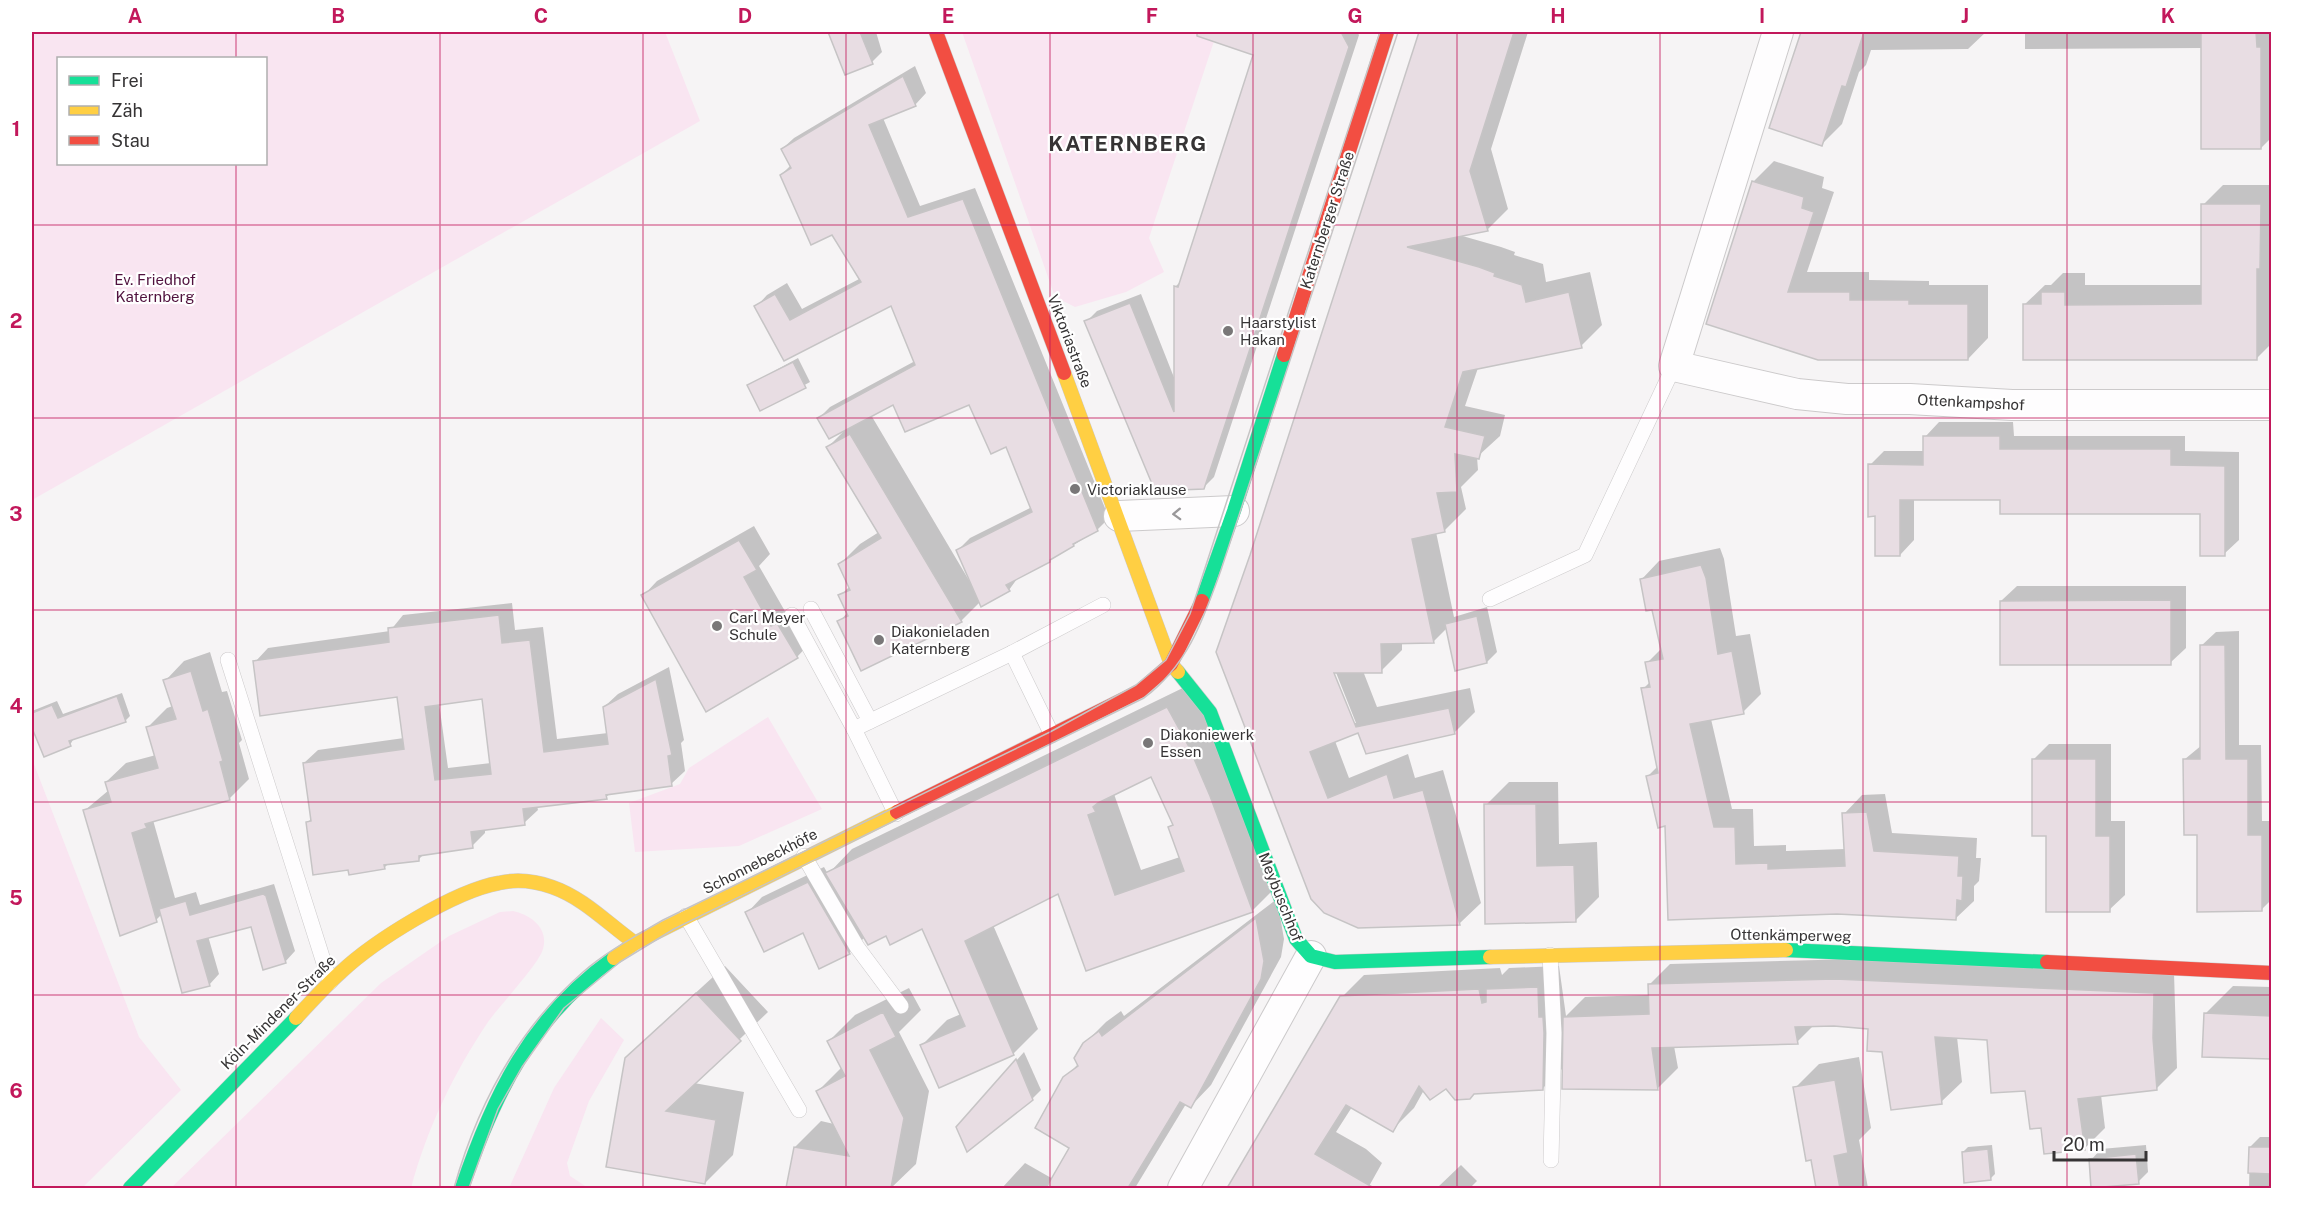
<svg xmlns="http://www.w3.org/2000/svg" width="2303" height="1220" font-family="'Public Sans',sans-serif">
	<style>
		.green { fill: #f9e5f1; fill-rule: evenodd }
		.shadow { fill: #0003; fill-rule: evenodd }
		.building { fill: #e8dde3; stroke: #c6c4c5; stroke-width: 1.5; fill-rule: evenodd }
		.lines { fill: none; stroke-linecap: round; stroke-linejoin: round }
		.lane-casing { stroke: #cccacb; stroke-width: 16 }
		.street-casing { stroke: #cccacb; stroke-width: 32 }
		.fast-casing { stroke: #cccacb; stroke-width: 15 }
		.slow-casing { stroke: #cccacb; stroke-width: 15 }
		.jam-casing { stroke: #cccacb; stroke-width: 15 }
		.lane { stroke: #fefdfe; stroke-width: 15 }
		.street { stroke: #fefdfe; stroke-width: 30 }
		.fast { stroke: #16e098; stroke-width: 14 }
		.slow { stroke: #ffcf43; stroke-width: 14 }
		.jam { stroke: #f24e42; stroke-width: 14 }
		.tram { stroke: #c6c4c5; stroke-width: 1.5 }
		.oneway { stroke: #9a989a }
		.grid { fill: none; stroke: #c2185b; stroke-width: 1.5; stroke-opacity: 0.55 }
		.poi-dot { fill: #797778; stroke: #fff; stroke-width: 2 }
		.labels { text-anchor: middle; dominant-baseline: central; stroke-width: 4.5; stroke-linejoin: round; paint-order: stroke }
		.street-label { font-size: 15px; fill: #363435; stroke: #fff }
		.park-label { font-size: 15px; fill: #50123e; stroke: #fff }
		.poi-label { font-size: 15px; fill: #363435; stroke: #fff; text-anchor: start }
		.district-label { font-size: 21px; font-weight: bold; letter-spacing: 1.5px; fill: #363435; stroke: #fff }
		.neatline { fill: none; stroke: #c2185b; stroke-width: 2 }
		.grid-label { font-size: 20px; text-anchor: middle; font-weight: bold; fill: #c2185b }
	</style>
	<rect width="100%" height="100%" fill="#f6f4f5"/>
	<!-- green -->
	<g class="green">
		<path d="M32,32H665L700,121L32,500ZM266,58V164H58V58Z"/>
		<path d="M962,32H1217L1149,238L1164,272L1126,292L1075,307L1055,297Z"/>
		<path d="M768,717L822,809L739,846L635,852L629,803L680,784L689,768Z"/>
		<path d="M32,759L139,1037L181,1090L82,1188H32Z"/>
		<path d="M513,911C531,915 549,928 543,949C539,964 500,1005 488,1022C453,1074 427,1129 411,1188H171L381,983L449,936L500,912Z"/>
		<path d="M601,1018L624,1040L589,1101L567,1163L570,1176L585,1186L602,1188H509L554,1088Z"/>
	</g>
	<!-- shadow -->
	<g class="shadow">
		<path d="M832,32H876L882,52L872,62L830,33Z"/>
		<path d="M1224,32H1357L1359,35L1214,477L1203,488L1086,322L1097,311L1141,294L1175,380V287L1182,280L1255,54L1220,43Z"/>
		<path d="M1421,32H1528L1491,149L1508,209L1487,230L1459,235L1501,247L1515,252L1514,255L1543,264L1546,282L1590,272L1602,325L1581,346L1478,368L1465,406L1505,415L1500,436L1477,457L1478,470L1461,487L1466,509L1445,530L1436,532L1454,617L1487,607L1497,652L1487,662L1447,628L1434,641L1402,642V650L1381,671H1363L1377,707L1470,688L1475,712L1454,733L1359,732L1335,741L1349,778L1408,754L1415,778L1443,770L1481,903L1460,923L1358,927L1325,912L1279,470ZM1333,665L1356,723H1353L1330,667Z"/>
		<path d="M1802,32H1986L1968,49L1871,50L1866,65L1859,72L1842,124L1822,144L1771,127Z"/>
		<path d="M2025,32H2272V137L2261,148L2202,48L2025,49Z"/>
		<path d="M915,66L926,93L915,105L883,118L920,206L975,188L1109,518L1097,530L1049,561L1019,576L1009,590L980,602L961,621L839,622L848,612L840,596L850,586L840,564L860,544L879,532L828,447L844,431L819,418L830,407L915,361L892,304L784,359L756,307L767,295L787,283L802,309L861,278L833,233L781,175L791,165L782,149L794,138ZM894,403L970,404L1007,445L1032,507L970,538L958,550L970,582L871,415Z"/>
		<path d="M1774,161L1824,177L1822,188L1834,192L1807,272H1869V280L1929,281V285H1988V338L1968,359L1708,323L1754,181Z"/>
		<path d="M2223,185H2272V343L2256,359L2024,305L2045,285H2051L2063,273H2085V285H2203V205Z"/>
		<path d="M798,358L810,382L761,409L749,385Z"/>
		<path d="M1939,422H2013L2014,436H2185V451L2239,452V540L2224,554L2201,512L2001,498H1914V540L1900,555L1877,515L1870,465L1884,451H1925V437Z"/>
		<path d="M754,526L770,554L759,566L786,613L811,642L797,657L643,596L657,581Z"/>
		<path d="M1720,548L1724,559L1736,636L1750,634L1761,694L1743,712L1711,719L1732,809H1753L1754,846L1786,845V851L1845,849L1844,814L1862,795L1885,794L1892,833L1977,838L1976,858H1981L1979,881L1974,886V901L1955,919L1837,913L1670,918L1667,824L1648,776L1658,766L1643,689L1651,681L1647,663L1662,648L1653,608L1641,580L1659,561Z"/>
		<path d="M2017,586H2186V648L2170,663L2001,601Z"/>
		<path d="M512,603L515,630L543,627L557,739L608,733L604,707L618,694L669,667L684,740L681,743L685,771L671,784L611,793L606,797L537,806L538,810L524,823L485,828V833L472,846L424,854L419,859L389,863L384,868H350L308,822L312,818L304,763L318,750L404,738L398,696L255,662L268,648L390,631L403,615ZM483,697L491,763L448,768L439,703Z"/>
		<path d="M2239,631V745H2261L2262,821H2272V899L2261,910L2199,833L2185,759L2202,745L2201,646L2216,632Z"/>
		<path d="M210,652L222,692L227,691L242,740L239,743L249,779L229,799L153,820L175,898L196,892L200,905L274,884L295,951L285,962L252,925L208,936L219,974L209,985L162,914L156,920L84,811L109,790L106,782L126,763L156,755L147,728L167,708L173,706L165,681L184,661Z"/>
		<path d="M1193,683L1277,886L1252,911L1058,892L993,925L1038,1029L1013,1054L922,1045L947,1020L961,1014L922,927L865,937L849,953L803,932L747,913L762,897L824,867L828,874L852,849ZM1152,775L1174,823L1170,828L1180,857L1141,870L1114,794Z"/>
		<path d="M122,693L130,716L125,721L74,738L70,745L45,755L32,724V711L57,701L63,714Z"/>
		<path d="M2049,744H2111V821H2125V895L2109,910L2047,834L2033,760Z"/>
		<path d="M1509,782H1558L1559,844L1597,842L1599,897L1576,920L1486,805Z"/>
		<path d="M1277,899L1284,939L1281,957L1211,1085L1191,1106L1186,1104L1135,1188H1002L1025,1163L1053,1179L1071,1147L1065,1078L1078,1064L1084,1044L1106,1022L1121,1011L1124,1016Z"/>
		<path d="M1857,959L2174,973L2177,1068L2156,1089L2101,1095L2105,1128L2084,1149L2042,1127L2026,1089L1989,1039L1957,1037L1962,1082L1941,1102L1884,1050L1869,1027L1814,1025L1797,1042L1674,1046L1678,1068L1658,1088L1564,1067L1542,1089L1447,1087L1424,1090L1414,1108L1392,1130L1352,1107L1336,1132L1366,1149L1382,1163L1368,1188H1229L1342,997L1364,975L1500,968L1502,975L1509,968L1559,966L1566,1016L1585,997L1650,995V984L1670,964Z"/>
		<path d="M725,966L768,1012L694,1083L744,1092L733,1155L705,1183L608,1166L655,1030Z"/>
		<path d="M2233,986L2272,987V1058L2204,1055L2205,1014Z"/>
		<path d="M909,988L921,1010L899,1032L929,1091L916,1164L891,1188H788L795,1147L821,1121L834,1124L818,1091L842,1067L829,1041L855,1015Z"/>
		<path d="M1024,1052L1041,1090L1032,1099L958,1127Z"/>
		<path d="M1859,1057L1871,1128L1859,1140L1868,1188H1817L1795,1088L1819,1064Z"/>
		<path d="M2260,1137H2272V1188H2249L2250,1147Z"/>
		<path d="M1992,1145L1995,1174L1990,1179L1963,1152L1968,1147Z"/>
		<path d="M2146,1145L2148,1172L2138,1182L2091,1160L2101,1149Z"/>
		<path d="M1461,1165L1477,1181L1470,1188H1437Z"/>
	</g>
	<!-- building -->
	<g class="building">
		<path d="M828,32H860L873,64L845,75Z"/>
		<path d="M1197,32H1341L1349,47L1204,489L1155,491L1084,321L1130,303L1174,412V286L1178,287L1253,55L1197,36Z"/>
		<path d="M1419,32H1514L1470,171L1488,231L1407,247L1479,267L1495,273L1494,276L1522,285L1526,302L1569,292L1582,348L1463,372L1445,427L1485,436L1479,459L1455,454L1457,492L1437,493L1445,532L1412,539L1434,643L1381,644L1382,673H1334L1356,727L1449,708L1455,734L1366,754L1358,733L1310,752L1328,798L1387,774L1394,798L1423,790L1460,925L1358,928L1324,913L1311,899L1216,652L1250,555Z"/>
		<path d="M1801,32H1864L1846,87L1842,86L1822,146L1769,128Z"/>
		<path d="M2201,32H2256L2257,47H2261V149H2201Z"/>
		<path d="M903,76L916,106L869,125L908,217L963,199L1098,531L1073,544L1074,546L1050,560V562L1006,585L1010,591L981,607L956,550L1032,512L1006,447L991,454L969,405L905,432L893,405L829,439L817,418L915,365L891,306L784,361L754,306L775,294L790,320L861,282L832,235L811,245L780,175L791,168L781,149Z"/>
		<path d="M1752,181L1804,197L1802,208L1814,212L1788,292H1850V300H1909V304H1968V360H1818L1706,324Z"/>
		<path d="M2201,204H2261L2260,269H2257V360H2023V304H2041V292H2065V305L2201,304Z"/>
		<path d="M793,362L806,388L760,411L747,385Z"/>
		<path d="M850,434L962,622L861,671L837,621L848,616L838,595L850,590L838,564L881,538L826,447Z"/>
		<path d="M1923,436H2000V449H2171V465L2225,466V556H2200V514H2000V500H1900V556H1875V516L1868,517V464L1923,465Z"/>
		<path d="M739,540L757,570L744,577L771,626L777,623L798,658L706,712L641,595Z"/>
		<path d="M1701,565L1706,578L1718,654L1732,651L1744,714L1690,724L1714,827H1735L1736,864L1768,863V869L1845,866L1842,813L1867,812L1874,851L1959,856L1958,876H1963L1962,901L1957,900L1956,920L1837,914L1668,920L1665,826L1658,828L1646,776L1658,773L1641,688L1650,687L1645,662L1663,659L1652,610L1646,611L1640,579Z"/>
		<path d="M2171,600V665H2000V601Z"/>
		<path d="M499,615L502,643L530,640L544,752L608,744L603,707L656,679L672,755L668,756L672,786L606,795L607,799L523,809L525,825L471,832L473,848L419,856V861L384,865L385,869L349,875L348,870L313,875L306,822L311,821L303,763L404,749L397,697L260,716L253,661L389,642L388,628ZM482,699L491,774L435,780L425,707Z"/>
		<path d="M1477,616L1487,663L1455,671L1445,624Z"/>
		<path d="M2200,645H2225L2226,759H2248V835H2262V911L2197,912V835H2184L2183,759H2200Z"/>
		<path d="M191,671L203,711L208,709L223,761L220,762L230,800L145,824L147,828L132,833L157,922L120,936L83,810L111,802L105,782L158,768L146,727L176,719L163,680Z"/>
		<path d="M117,696L126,722L69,741L71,746L44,757L32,728V713L52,705L58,718Z"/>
		<path d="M1167,707L1189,747L1210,796L1253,912L1086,971L1058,894L965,941L1014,1055L939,1088L920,1045L965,1026L922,929L890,945L886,936L868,945L825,873ZM1151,777L1173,825L1168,827L1184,871L1115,895L1088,815L1096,812L1093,807L1098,803Z"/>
		<path d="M2032,759H2096V836H2110V912H2046V836H2032Z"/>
		<path d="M1484,804H1536L1537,866L1574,865L1576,922L1485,924Z"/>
		<path d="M808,882L850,954L819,969L803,933L764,952L745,912Z"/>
		<path d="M263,894L266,896L286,963L263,970L251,927L197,941L210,986L182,993L159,909L186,901L190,915Z"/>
		<path d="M1256,918L1264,961L1261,979L1191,1108L1180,1102L1128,1188H1046L1069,1148L1035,1128L1063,1077L1078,1066L1074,1058L1083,1043L1099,1031L1102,1036Z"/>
		<path d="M1835,979L2154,993L2153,1038L2157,1090L2078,1099L2085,1150L2044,1154L2041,1128L2030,1129L2025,1091L1991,1093L1987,1040L1935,1037L1942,1104L1891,1110L1882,1052L1867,1051L1868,1029L1834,1026L1795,1027L1798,1044L1652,1048L1658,1090L1562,1089L1563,1017L1649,1014L1648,984Z"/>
		<path d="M1538,987L1539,1017H1543L1544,1033L1543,1090L1474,1094L1470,1099L1455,1100L1446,1089L1430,1100L1419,1086L1393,1132L1346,1105L1315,1154L1374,1188H1227L1340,996L1479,989L1482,1003L1486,1002V989Z"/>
		<path d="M696,993L741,1041L666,1111L716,1120L705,1184L606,1167L625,1058Z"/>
		<path d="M883,1012L896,1037L870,1050L904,1118L891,1188H786L794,1147L849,1156L816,1091L845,1076L827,1041Z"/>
		<path d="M2204,1013L2271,1016V1059L2202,1057Z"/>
		<path d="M1016,1059L1033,1100L967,1152L956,1127Z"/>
		<path d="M1835,1080L1848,1153L1834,1156L1840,1188H1816L1811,1160L1806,1161L1793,1087Z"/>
		<path d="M2249,1147H2271V1174L2248,1173Z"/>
		<path d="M1988,1149L1991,1180L1964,1183L1962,1152Z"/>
		<path d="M2136,1154L2139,1184L2091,1188L2089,1159Z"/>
	</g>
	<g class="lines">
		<defs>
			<g id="lane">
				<path d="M1490,599L1585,555L1674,366"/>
				<path d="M811,609L870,721"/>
				<path d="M792,615L854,729"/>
				<path d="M1012,653L1052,735"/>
				<path d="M228,660L330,982"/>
				<path d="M896,814L854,729L1012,653L1103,605"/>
				<path d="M804,856L857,947L901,1006"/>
				<path d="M686,916L799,1110"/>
				<path d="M1550,955L1554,1033L1551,1160"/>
			</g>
			<g id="street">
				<path d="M1778,32L1674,366L1797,394L1847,399H1910L2012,405H2272"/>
				<path d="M1119,516L1234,511"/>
				<path d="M1183,1188L1311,956"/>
			</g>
			<g id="fast">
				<path d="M1202,601L1234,511L1284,355"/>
				<path d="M1178,672L1210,712L1296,939L1311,956L1335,962L1490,957"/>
				<path d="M1786,950L2047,962"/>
				<path d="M130,1188L296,1018"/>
				<path d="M462,1188C494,1094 531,1017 614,958"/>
			</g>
			<g id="slow">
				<path d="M1064,373L1171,664L1178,672"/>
				<path d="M1490,957L1786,950"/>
				<path d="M614,958L635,943L897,812"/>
				<path d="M296,1018C311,1002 325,986 341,972C374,941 454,891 499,883C516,879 535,881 552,887C584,898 608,924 635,943"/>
			</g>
			<g id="jam">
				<path d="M936,32L1064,373"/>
				<path d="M1284,355L1387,32"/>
				<path d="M897,812L1140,691L1171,664L1202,601"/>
				<path d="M2047,962L2272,973"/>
			</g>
		</defs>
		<!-- lane casing -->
		<use href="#lane" class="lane-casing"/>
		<!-- street casing -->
		<use href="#street" class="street-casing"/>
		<!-- fast casing -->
		<use href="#fast" class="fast-casing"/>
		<!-- slow casing -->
		<use href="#slow" class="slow-casing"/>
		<!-- jam casing -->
		<use href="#jam" class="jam-casing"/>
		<!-- lane -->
		<use href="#lane" class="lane"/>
		<!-- street -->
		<use href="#street" class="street"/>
		<!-- fast -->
		<use href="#fast" class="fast"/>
		<!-- slow -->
		<use href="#slow" class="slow"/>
		<!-- jam -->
		<use href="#jam" class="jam"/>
		<!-- tram -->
		<g class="tram">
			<path d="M454,1188C477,1106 518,1029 583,972C607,951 636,936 663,920L1050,732L1136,685L1166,660L1190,614L1380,32"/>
			<path d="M469,1188L498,1109L522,1067L564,1008L620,962L674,929L1144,698C1188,665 1203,620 1221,570L1398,32"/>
		</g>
	</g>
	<!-- one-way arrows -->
	<defs><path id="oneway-chevron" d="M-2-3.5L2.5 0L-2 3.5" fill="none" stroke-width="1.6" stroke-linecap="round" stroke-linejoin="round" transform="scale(1.5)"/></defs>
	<use class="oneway" href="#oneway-chevron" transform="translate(1177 514) rotate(178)"/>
	<!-- grid -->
	<path class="grid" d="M236,32V58M440,32V1188M643,32V1188M846,32V1188M1050,32V1188M1253,32V1188M1457,32V1188M1660,32V1188M1863,32V1188M2067,32V1188M236,164V1188M32,225H2272M32,418H2272M32,610H2272M32,802H2272M32,995H2272"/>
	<!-- markers -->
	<g class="poi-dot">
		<circle cx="1228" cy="331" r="6"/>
		<circle cx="1075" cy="489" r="6"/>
		<circle cx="717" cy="626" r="6"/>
		<circle cx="879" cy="640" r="6"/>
		<circle cx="1148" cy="743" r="6"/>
	</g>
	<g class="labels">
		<!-- street labels -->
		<g class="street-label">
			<text transform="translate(1327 220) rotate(-72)">Katernberger Straße</text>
			<text transform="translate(1070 341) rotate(69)">Viktoriastraße</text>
			<text transform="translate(1971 402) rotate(3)">Ottenkampshof</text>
			<text transform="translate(760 861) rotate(-27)">Schonnebeckhöfe</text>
			<text transform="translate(1281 897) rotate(68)">Meybuschhof</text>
			<text transform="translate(1791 935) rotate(1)">Ottenkämperweg</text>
			<text transform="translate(278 1012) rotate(-45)">Köln-Mindener-Straße</text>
		</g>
		<!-- park labels -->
		<g class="park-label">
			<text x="155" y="279">Ev. Friedhof<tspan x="155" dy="17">Katernberg</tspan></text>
		</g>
		<!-- poi labels -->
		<g class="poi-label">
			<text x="1240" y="322">Haarstylist<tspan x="1240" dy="17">Hakan</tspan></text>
			<text x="1087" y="489">Victoriaklause</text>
			<text x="729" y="617">Carl Meyer<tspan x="729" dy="17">Schule</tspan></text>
			<text x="891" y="631">Diakonieladen<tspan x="891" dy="17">Katernberg</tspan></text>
			<text x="1160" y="734">Diakoniewerk<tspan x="1160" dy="17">Essen</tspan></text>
		</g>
		<!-- district labels -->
		<g class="district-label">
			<text x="1128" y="143">KATERNBERG</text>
		</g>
	</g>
	<!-- border -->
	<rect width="2303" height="1220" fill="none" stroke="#ffffff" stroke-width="66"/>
	<!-- legend -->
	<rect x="57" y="57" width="210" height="108" fill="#ffffff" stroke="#afaeae" stroke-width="1.5"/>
	<rect x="69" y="76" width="30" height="9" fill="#16e098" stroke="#afaeae" stroke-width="1.5"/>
	<text x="111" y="87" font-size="18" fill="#363435">Frei</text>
	<rect x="69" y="106" width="30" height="9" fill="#ffcf43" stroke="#afaeae" stroke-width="1.5"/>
	<text x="111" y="117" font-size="18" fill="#363435">Zäh</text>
	<rect x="69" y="136" width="30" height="9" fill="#f24e42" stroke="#afaeae" stroke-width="1.5"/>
	<text x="111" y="147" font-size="18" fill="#363435">Stau</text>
	<!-- scale -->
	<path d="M2054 1151v9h92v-9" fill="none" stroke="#363435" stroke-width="3"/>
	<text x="2063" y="1151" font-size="18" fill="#363435" stroke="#ffffff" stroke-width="4.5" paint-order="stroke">20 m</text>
	<rect x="33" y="33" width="2237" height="1154" class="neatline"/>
	<g class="grid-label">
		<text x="135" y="23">A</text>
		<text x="338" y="23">B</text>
		<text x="541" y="23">C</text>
		<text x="745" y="23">D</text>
		<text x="948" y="23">E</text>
		<text x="1152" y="23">F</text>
		<text x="1355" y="23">G</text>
		<text x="1558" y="23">H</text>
		<text x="1762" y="23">I</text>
		<text x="1965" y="23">J</text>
		<text x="2168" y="23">K</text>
		<text x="16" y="136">1</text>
		<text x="16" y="328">2</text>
		<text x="16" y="521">3</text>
		<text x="16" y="713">4</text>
		<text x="16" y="905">5</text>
		<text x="16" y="1098">6</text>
	</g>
</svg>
